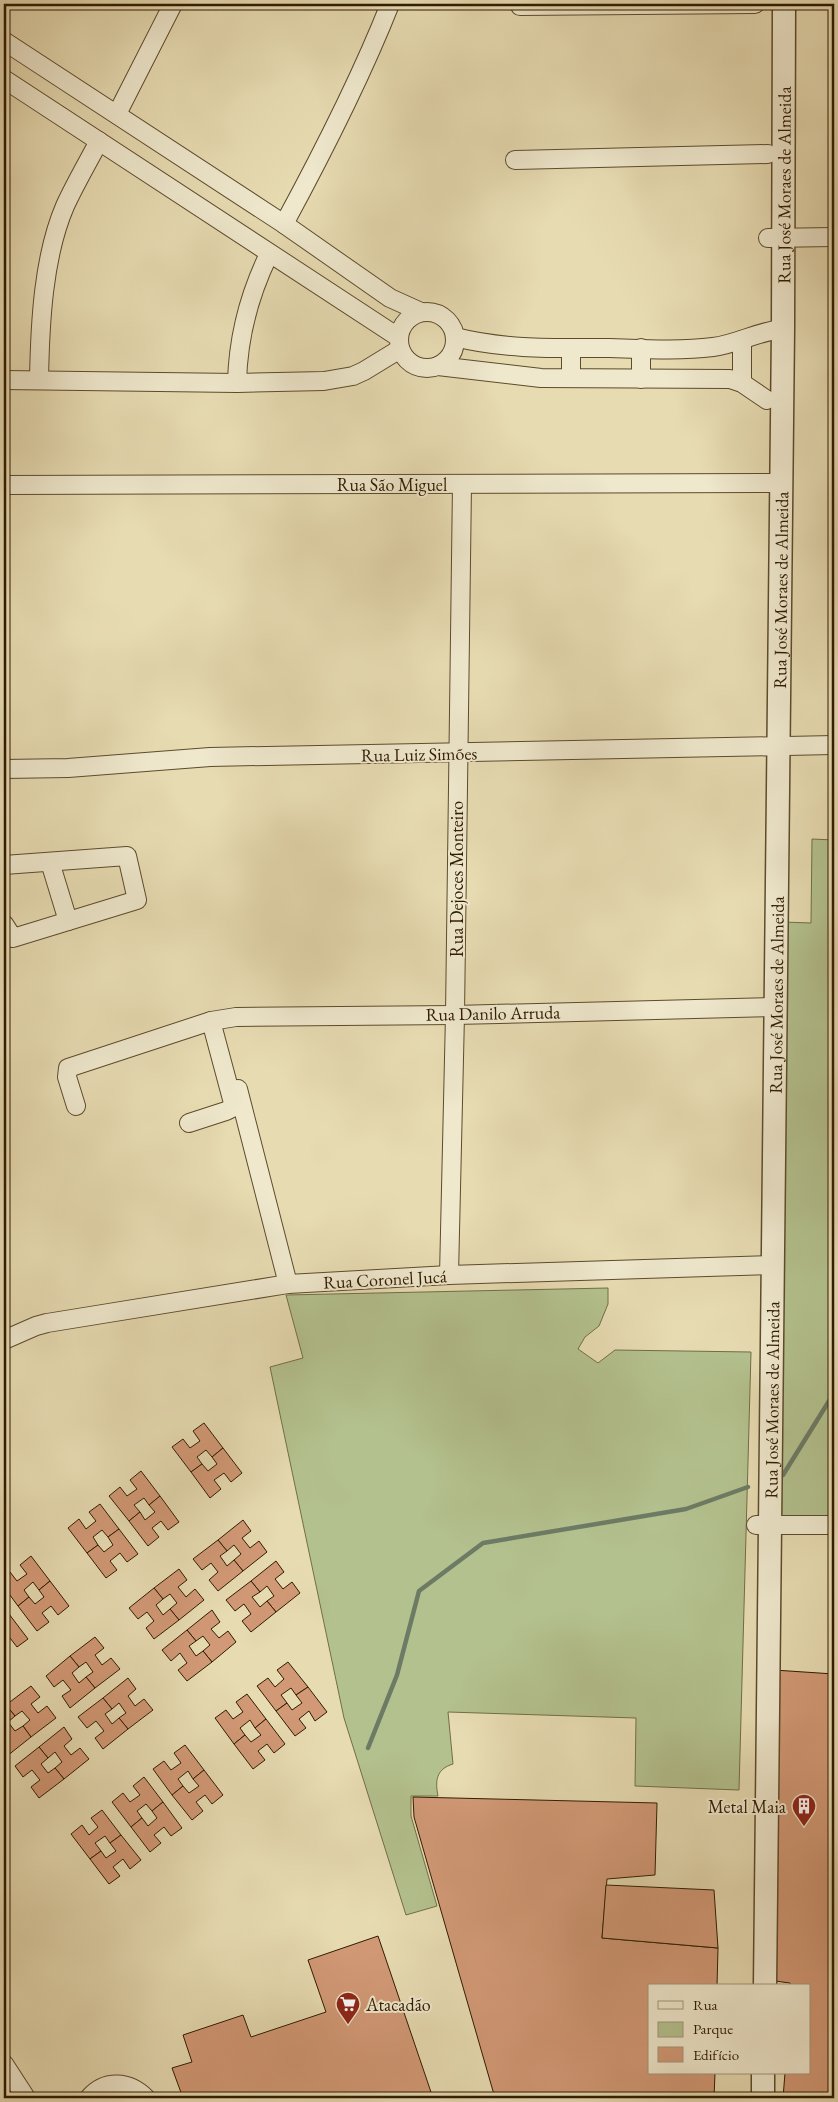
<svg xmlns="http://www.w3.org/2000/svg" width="838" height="2102" font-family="'EB Garamond',serif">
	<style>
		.green { fill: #b3c18e; stroke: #716e47 }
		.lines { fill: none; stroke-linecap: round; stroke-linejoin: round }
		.stream { stroke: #6d7b65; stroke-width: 4.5 }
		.building { fill: #d29976; stroke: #2f1b00 }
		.minor-casing { stroke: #5d4b2c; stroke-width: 20 }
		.tertiary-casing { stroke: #5d4b2c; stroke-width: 25 }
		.minor { stroke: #efe8cd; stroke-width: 18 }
		.tertiary { stroke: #efe8cd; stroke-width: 22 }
		.labels { text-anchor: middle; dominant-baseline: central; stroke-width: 4; stroke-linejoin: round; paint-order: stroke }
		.street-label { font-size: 18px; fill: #2f1b00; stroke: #efe8cd }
		.poi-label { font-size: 18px; fill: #2f1b00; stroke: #efe8cd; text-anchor: end }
	</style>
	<rect width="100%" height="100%" fill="#e7dbb2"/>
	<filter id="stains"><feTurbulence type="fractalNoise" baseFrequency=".004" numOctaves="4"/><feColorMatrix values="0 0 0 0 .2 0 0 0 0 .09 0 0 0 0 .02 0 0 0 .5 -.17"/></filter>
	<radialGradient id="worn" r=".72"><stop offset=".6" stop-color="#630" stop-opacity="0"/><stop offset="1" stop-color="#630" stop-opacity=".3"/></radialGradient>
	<!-- green -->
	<g class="green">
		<path d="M812,839L834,840V1522L773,1523L783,922L811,923Z"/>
		<path d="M608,1288V1304L599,1326L585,1337L578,1349L598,1363L615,1350L751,1352L739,1790L635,1786L636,1718L448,1712L453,1764C436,1769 435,1781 438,1796H411V1816L437,1906L406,1915L344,1718L270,1367L303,1358L286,1295Z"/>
	</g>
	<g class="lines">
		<!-- stream -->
		<g class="stream">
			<path d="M778,1477L783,1475L834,1393"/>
			<path d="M368,1748L397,1675L419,1591L483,1543L686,1509L748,1487"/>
		</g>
	</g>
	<!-- building -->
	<g class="building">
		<path d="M204,1423L223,1448L212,1457L206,1450L197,1457L202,1464L191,1472L172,1447L183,1439L190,1448L200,1441L193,1431Z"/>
		<path d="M223,1448L242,1473L231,1482L224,1473L214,1480L221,1489L210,1498L191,1472L202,1464L208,1471L217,1464L212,1457Z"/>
		<path d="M141,1471L160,1496L149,1505L144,1498L134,1505L140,1512L129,1521L109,1496L120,1487L127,1496L137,1489L130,1480Z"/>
		<path d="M160,1496L179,1522L168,1530L161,1521L152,1528L159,1537L148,1546L129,1521L140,1512L145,1520L155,1512L149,1505Z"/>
		<path d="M100,1504L119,1529L108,1537L102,1530L93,1537L98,1545L87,1553L68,1528L79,1519L86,1529L96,1521L89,1512Z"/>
		<path d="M243,1520L251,1531L242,1538L250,1548L259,1541L267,1552L243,1571L234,1560L241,1554L234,1545L227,1551L218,1540Z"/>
		<path d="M119,1529L138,1554L127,1562L120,1553L110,1561L117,1570L106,1578L87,1553L98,1545L104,1552L113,1545L108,1537Z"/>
		<path d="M218,1540L227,1551L220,1556L227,1566L234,1560L243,1571L218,1591L209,1580L218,1572L211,1563L202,1570L193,1559Z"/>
		<path d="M31,1556L50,1581L39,1590L33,1582L24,1590L29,1597L18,1606L4,1587V1577L10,1572L17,1581L27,1574L20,1565Z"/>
		<path d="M276,1561L284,1572L275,1579L283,1589L292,1582L300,1593L276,1612L267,1601L274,1596L267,1586L260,1592L251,1581Z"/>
		<path d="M179,1569L187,1580L178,1587L186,1597L195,1589L204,1600L179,1620L170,1609L177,1603L170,1594L163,1599L154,1588Z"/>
		<path d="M50,1581L69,1606L58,1615L51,1606L42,1613L49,1622L37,1631L18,1606L29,1597L35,1604L44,1597L39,1590Z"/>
		<path d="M251,1581L260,1592L252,1597L260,1607L267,1601L276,1612L251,1632L242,1621L251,1614L244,1604L235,1611L226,1600Z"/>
		<path d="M154,1588L163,1599L156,1605L163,1615L170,1609L179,1620L154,1639L146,1628L154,1621L147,1612L138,1619L129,1608Z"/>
		<path d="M212,1610L220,1622L211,1629L219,1638L228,1631L236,1642L212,1662L203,1651L210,1645L203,1636L196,1641L187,1630Z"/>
		<path d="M9,1614L28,1639L17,1647L10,1638L4,1643V1617Z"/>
		<path d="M187,1630L196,1641L189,1646L196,1656L203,1651L212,1662L187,1681L178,1670L187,1663L180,1653L171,1661L162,1650Z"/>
		<path d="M95,1637L104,1648L95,1655L102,1665L111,1658L120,1669L95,1688L86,1677L93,1672L86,1662L79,1667L70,1656Z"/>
		<path d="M70,1656L79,1667L72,1673L79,1683L86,1677L95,1688L70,1708L62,1696L71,1690L63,1680L54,1687L46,1676Z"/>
		<path d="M288,1662L308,1687L296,1695L291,1688L281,1695L287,1703L276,1711L257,1686L268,1678L275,1687L284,1679L277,1670Z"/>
		<path d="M774,1670L834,1674V2098H783L785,2073H809V1986H790V1983L775,1981Z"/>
		<path d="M128,1678L136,1689L128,1696L135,1706L144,1699L153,1710L128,1729L119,1718L126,1713L119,1703L112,1709L103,1698Z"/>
		<path d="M31,1686L40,1697L31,1704L38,1713L47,1706L56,1718L31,1737L23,1726L30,1720L22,1711L15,1716L6,1705Z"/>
		<path d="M308,1687L327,1712L315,1721L309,1711L299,1719L306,1728L295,1736L276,1711L287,1703L292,1710L302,1703L296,1695Z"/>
		<path d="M247,1694L266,1719L255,1728L250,1720L240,1728L245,1735L234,1744L215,1718L226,1710L233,1719L243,1712L236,1702Z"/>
		<path d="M103,1698L112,1709L105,1714L112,1724L119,1718L128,1729L103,1749L95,1738L104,1731L96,1721L87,1728L78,1717Z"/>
		<path d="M6,1705L15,1716L8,1722L15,1731L23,1726L31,1737L7,1756L4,1753V1741L7,1738L4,1735V1707Z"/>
		<path d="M266,1719L285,1744L274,1753L267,1744L258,1751L265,1760L253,1769L234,1744L245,1735L251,1742L261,1735L255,1728Z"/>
		<path d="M64,1727L72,1739L64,1746L71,1755L80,1748L89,1759L64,1779L55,1768L62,1762L55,1752L48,1758L39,1747Z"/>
		<path d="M185,1745L204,1770L193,1779L188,1771L178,1779L183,1786L172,1795L153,1769L164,1761L171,1770L181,1763L174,1753Z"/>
		<path d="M39,1747L48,1758L41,1764L48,1773L55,1768L64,1779L39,1798L31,1787L40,1780L32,1770L23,1777L15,1766Z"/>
		<path d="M204,1770L223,1795L212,1804L205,1795L196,1802L203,1811L192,1820L172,1795L183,1786L189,1793L199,1786L193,1779Z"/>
		<path d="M144,1777L163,1802L152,1811L146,1804L137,1811L142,1818L131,1827L112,1802L123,1793L130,1802L140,1795L133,1786Z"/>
		<path d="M413,1797L657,1803L655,1875L607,1879L602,1938L718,1948L717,1986H649V2073H715L714,2098H495L414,1817Z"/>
		<path d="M163,1802L182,1828L171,1836L164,1827L154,1835L161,1843L150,1852L131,1827L142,1818L148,1826L157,1818L152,1811Z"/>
		<path d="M102,1810L121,1835L110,1843L105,1836L95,1843L101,1851L90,1859L71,1834L82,1825L89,1835L98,1827L91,1818Z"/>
		<path d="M121,1835L141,1860L130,1869L123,1859L113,1867L120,1876L109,1884L90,1859L101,1851L106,1858L116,1851L110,1843Z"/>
		<path d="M606,1885L714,1890L718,1948L602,1938Z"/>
		<path d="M378,1936L433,2098H183L172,2068L192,2062L183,2035L243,2015L251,2037L326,2012L308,1960Z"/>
	</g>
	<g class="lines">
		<defs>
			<g id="minor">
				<path d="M520,6L755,4"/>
				<path d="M4,41L284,224L390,298L421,312"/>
				<path d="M4,79L398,337"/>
				<path d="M117,114L173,4"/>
				<path d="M515,160L768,154"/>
				<path d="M284,224C323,152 360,80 390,4"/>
				<path d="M768,238L834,237"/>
				<circle cx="427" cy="340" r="28"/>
				<path d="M455,337C506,350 558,348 610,348C644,349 680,351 713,347C738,344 758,331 783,329"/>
				<path d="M571,348V378"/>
				<path d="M438,366L541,378L730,379L742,383L767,400"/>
				<path d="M641,379V348"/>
				<path d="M4,380L237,383L324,381L353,376L364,371L400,349"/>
				<path d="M39,380C40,324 43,257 65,206C75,184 88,162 99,141"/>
				<path d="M237,383C238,337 249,295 269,254"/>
				<path d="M742,383V340"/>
				<path d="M4,485L781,483"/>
				<path d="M4,769L68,768L210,757L834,745"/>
				<path d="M50,862L68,921"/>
				<path d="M4,865L127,856L137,900L13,938L4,924"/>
				<path d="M211,1021L236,1017L455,1015L775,1007"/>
				<path d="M238,1089L288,1284"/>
				<path d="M76,1106L67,1077L68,1068L211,1021L233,1103L232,1108L226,1111L189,1123"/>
				<path d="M449,1275L455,1015L462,484"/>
				<path d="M4,1340L36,1326L47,1323L288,1284L449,1275L773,1265"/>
				<path d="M756,1525H834"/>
				<path d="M4,2064L26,2098"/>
				<path d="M89,2098C105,2079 129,2081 146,2098"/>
			</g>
			<g id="tertiary">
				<path id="s1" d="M765,1986L783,329L784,4"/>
				<path d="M763,2098V2073"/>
			</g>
		</defs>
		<!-- minor casing -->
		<use href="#minor" class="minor-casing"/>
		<!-- tertiary casing -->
		<use href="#tertiary" class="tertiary-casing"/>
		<!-- minor -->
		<use href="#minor" class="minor"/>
		<!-- tertiary -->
		<use href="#tertiary" class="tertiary"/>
	</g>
	<!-- icons -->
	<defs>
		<symbol id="building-pin" viewBox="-11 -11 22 30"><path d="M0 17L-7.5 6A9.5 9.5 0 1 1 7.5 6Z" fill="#8f2418" stroke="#efe8cd"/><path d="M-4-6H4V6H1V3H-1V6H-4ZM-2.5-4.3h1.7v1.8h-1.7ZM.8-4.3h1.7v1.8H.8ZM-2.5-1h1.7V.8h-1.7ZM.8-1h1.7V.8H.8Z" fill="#fff"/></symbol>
		<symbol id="supermarket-pin" viewBox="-11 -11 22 30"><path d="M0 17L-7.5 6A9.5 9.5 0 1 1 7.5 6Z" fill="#8f2418" stroke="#efe8cd"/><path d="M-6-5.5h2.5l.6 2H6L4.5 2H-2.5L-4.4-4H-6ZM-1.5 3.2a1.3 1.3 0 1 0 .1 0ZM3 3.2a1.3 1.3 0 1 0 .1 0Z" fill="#fff"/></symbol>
	</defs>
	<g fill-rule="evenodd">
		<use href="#building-pin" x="790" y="1792" width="28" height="38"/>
		<use href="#supermarket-pin" x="334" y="1990" width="28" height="38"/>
	</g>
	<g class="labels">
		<!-- street labels -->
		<g class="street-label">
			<text stroke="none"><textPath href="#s1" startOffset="1801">Rua José Moraes de Almeida</textPath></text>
			<text x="392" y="484">Rua São Miguel</text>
			<text stroke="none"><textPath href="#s1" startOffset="1396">Rua José Moraes de Almeida</textPath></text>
			<text transform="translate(419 754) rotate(-1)">Rua Luiz Simões</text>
			<text transform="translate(456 879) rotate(-90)">Rua Dejoces Monteiro</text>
			<text stroke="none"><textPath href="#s1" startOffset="991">Rua José Moraes de Almeida</textPath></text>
			<text transform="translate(493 1013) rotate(-1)">Rua Danilo Arruda</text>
			<text transform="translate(385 1279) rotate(-3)">Rua Coronel Jucá</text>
			<text stroke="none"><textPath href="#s1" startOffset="586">Rua José Moraes de Almeida</textPath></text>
		</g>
		<!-- poi labels -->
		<g class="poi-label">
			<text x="786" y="1806">Metal Maia</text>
			<text x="366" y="2004" text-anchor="start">Atacadão</text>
		</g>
	</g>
	<!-- margin -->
	<rect width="838" height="2102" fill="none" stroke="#e7dbb2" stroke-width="20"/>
	<rect x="5" y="5" width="828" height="2092" fill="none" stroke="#2f1b00" stroke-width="2.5"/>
	<rect x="10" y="10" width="818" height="2082" fill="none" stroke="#2f1b00"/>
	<!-- legend -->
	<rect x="648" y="1984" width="162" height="90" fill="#efe8cd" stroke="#a2967b"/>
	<rect x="658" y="2001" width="25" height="8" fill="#efe8cd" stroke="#a2967b"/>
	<text x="693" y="2010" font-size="15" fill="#2f1b00">Rua</text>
	<rect x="658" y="2022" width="25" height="15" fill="#b3c18e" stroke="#a2967b"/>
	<text x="693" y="2034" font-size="15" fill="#2f1b00">Parque</text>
	<rect x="658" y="2047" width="25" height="15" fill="#d29976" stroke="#a2967b"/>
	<text x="693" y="2060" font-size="15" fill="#2f1b00">Edifício</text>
	<rect width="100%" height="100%" filter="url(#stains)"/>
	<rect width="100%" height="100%" fill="url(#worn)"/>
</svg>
